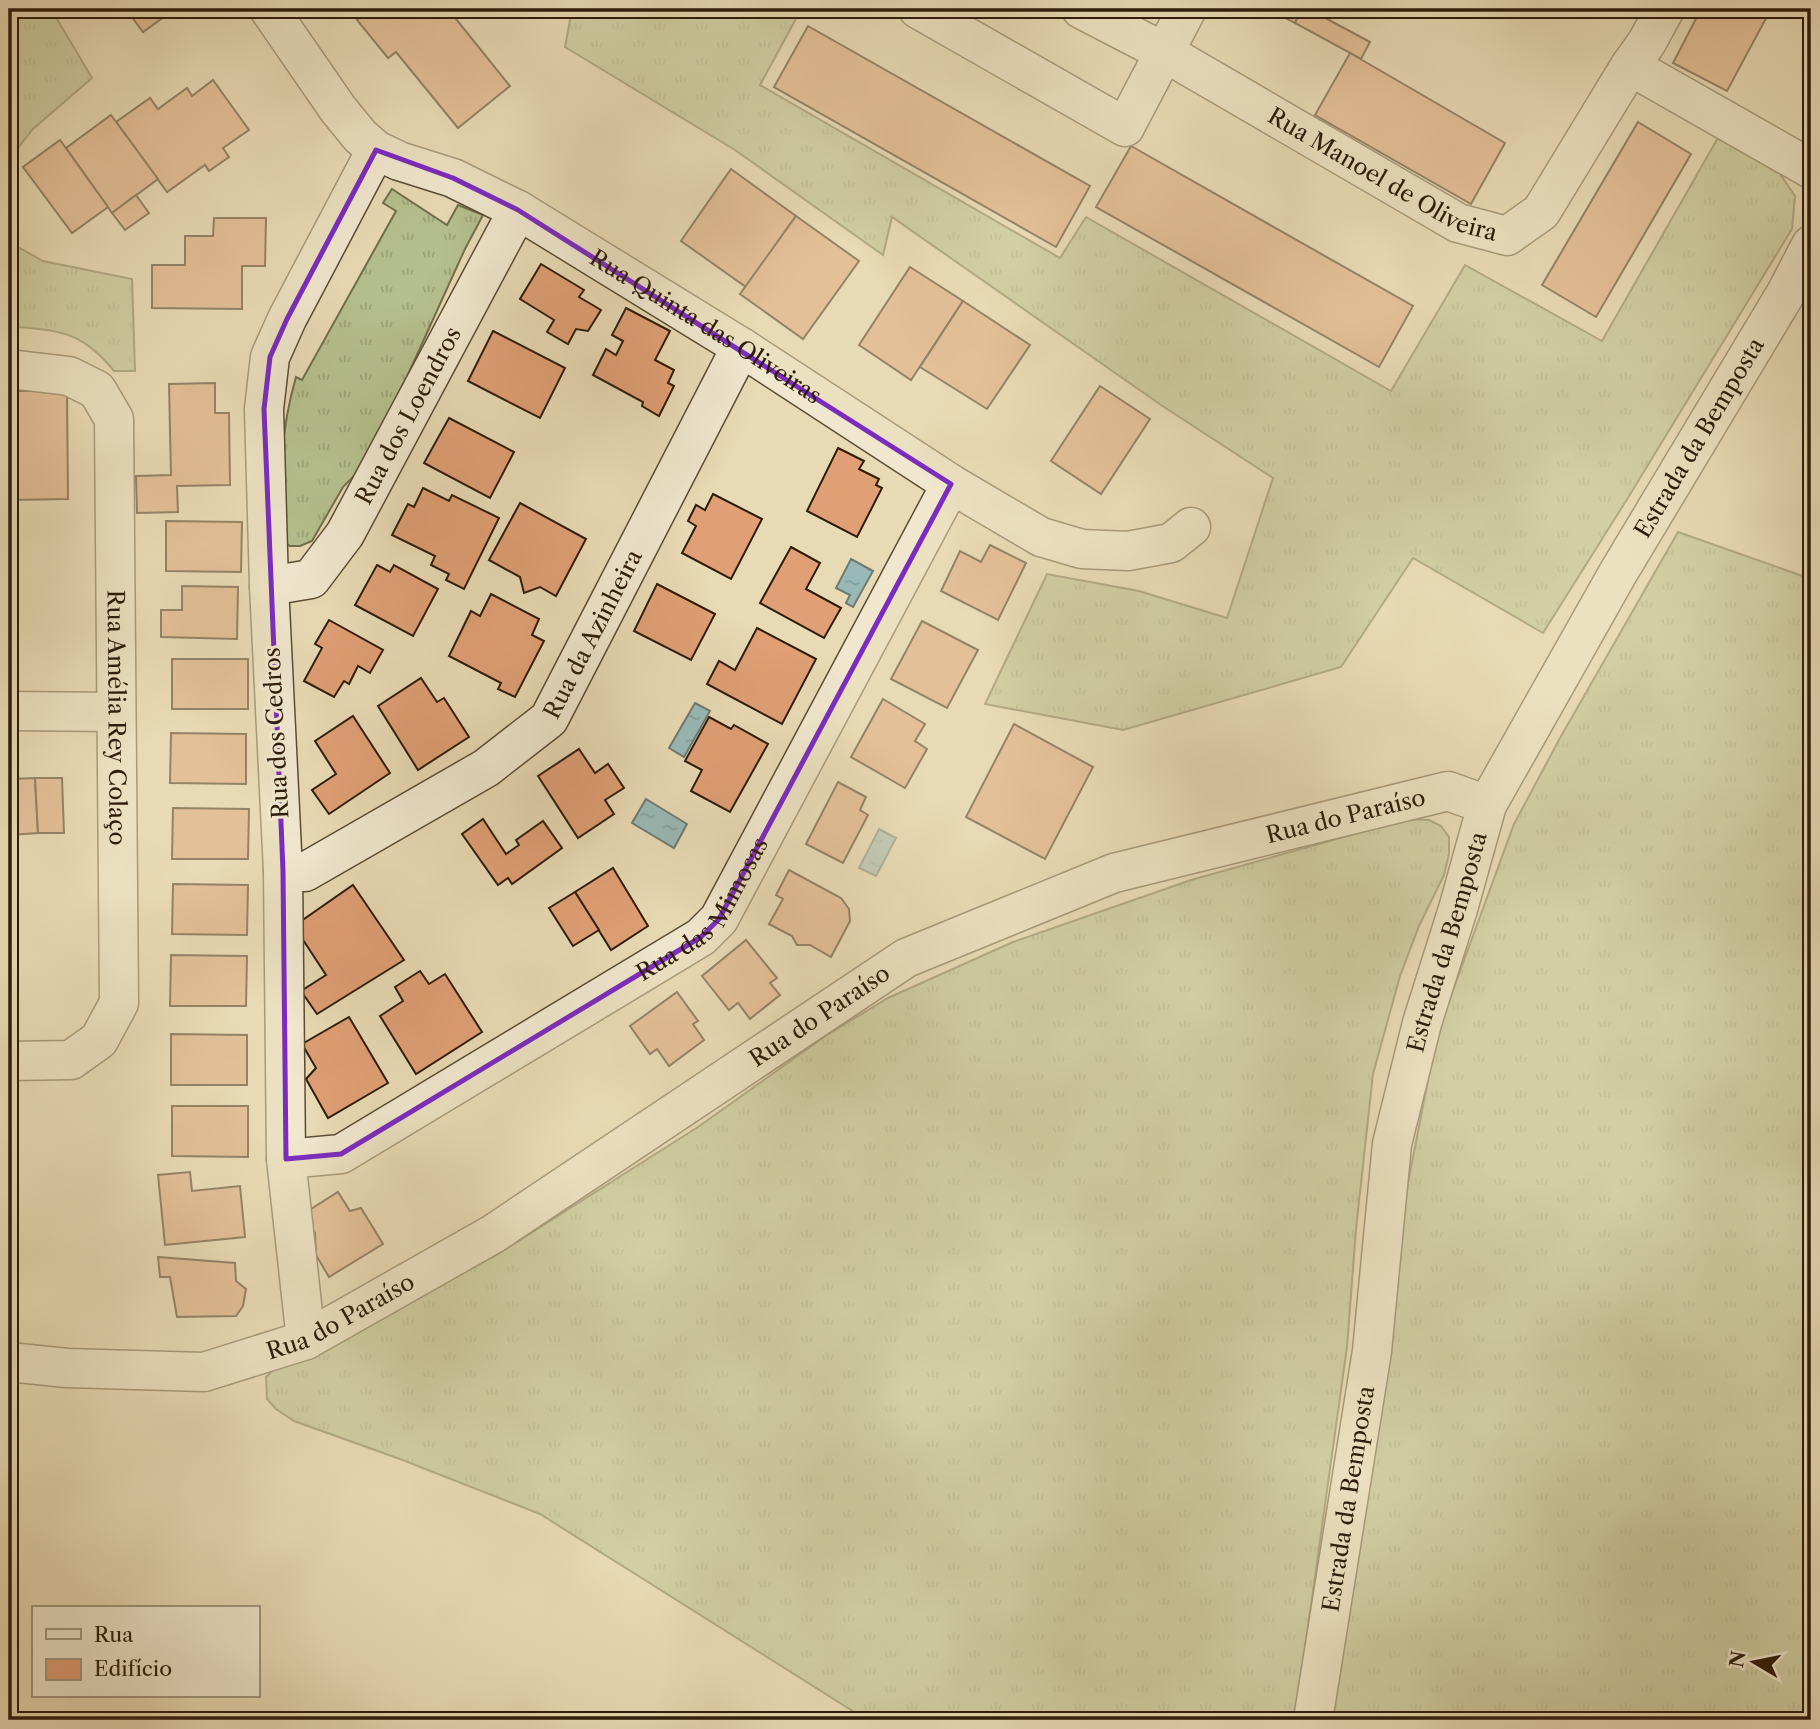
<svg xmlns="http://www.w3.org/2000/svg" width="1820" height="1729" font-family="'Libre Caslon Text',serif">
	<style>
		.grass { fill: url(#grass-tufts); stroke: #726e4c; stroke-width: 2 }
		.water { fill: url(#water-ripples); stroke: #6e7a72; stroke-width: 2 }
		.building { fill: #e09f75; stroke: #2e1c0b; stroke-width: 2 }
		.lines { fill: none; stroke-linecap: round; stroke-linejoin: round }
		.minor-casing { stroke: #5c4c35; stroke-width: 41 }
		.minor { stroke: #f0e7ce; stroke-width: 38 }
		.marked { fill: none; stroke: #7b2cbf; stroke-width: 5; stroke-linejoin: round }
		.labels { text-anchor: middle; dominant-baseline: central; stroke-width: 6; stroke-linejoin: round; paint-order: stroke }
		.street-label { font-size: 23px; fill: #2e1c0b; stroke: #f0e7ce }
	</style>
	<defs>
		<pattern id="grass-tufts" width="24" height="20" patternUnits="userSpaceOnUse" patternTransform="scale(1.75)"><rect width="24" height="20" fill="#b5c08e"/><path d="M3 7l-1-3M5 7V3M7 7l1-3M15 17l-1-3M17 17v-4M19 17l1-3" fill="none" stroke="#9ca479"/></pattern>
		<pattern id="water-ripples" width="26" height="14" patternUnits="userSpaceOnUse" patternTransform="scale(1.75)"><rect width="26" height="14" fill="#99b9b6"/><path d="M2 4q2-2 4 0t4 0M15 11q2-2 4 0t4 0" fill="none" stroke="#849e9b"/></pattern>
	</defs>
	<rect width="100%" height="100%" fill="#e8dab4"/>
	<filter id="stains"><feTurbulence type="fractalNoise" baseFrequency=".00286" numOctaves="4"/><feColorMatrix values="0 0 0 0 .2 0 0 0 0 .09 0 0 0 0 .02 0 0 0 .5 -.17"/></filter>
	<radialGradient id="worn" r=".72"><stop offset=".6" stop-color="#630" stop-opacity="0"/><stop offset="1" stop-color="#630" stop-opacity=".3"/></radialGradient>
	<!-- grass -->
	<g class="grass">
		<path d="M9,9H51L92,78L33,129L9,159Z"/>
		<path d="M572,9H788L798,15L760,85L1060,258L1086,217L1391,391L1465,265L1602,341L1719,136L1780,174L1795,196L1792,229L1626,501L1543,633L1413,558L1341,667L1123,730L985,704L1047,574L1139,591L1227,618L1273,478L1161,405L892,217L883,255L735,150L565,47Z"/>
		<path d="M392,189L447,225L458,205L483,215L465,249L386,423L362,468L343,487L312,541L300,546H290L282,540C279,482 280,432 296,377L302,380L396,211L383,203Z"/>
		<path d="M9,242L43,261L132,279L135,371H114C84,334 64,331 19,327L14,303H9Z"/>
		<path d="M1678,532L1811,579V1720H1331L1375,1427L1408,1183L1437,1034L1514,824L1560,738Z"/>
		<path d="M1408,819L1429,820L1441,826L1449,837V854L1444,875L1419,926L1400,976L1373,1074L1356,1229L1347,1347L1295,1720H867L540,1514L400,1459L294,1421L276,1409L267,1399L266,1377L284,1360L493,1257L698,1127L827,1035L888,998L1013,942L1191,880Z"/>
	</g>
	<!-- water -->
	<g class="water">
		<path d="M851,559L873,571L853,607L846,603L850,595L836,588Z"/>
		<path d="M695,703L710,711L684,757L669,748Z"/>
		<path d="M646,799L687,824L674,848L632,823Z"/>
		<path d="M879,829L896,838L876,876L859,868Z"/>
	</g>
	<!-- building -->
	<g class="building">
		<path d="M126,9H175L143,32Z"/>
		<path d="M371,9H429L437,18L448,9L510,86L458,128L396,52L388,58L357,20Z"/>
		<path d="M1267,9H1302L1295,23Z"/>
		<path d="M1302,9H1318L1316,13L1370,42L1361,59L1295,23Z"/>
		<path d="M1701,9H1771L1727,91L1673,63Z"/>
		<path d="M808,26L1090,186L1056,247L774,87Z"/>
		<path d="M1350,53L1505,143L1471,204L1315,115Z"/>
		<path d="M213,80L249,130L223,148L229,157L209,171L205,165L167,192L116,122L150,98L158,109L187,88L192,96Z"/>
		<path d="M111,115L158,179L112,213L66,148Z"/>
		<path d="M1638,122L1691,154L1596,317L1542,285Z"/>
		<path d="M60,140L108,207L72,233L23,167Z"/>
		<path d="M1131,146L1413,306L1379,367L1096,207Z"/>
		<path d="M731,169L796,216L746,287L681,241Z"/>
		<path d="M136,195L149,213L125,230L112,213Z"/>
		<path d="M796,216L859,261L803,339L740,294Z"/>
		<path d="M214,218H266L265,266H242V309L152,308V265H185V236H213Z"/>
		<path d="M541,264L584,290L579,297L601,310L588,331L576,329L568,344L547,332L554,320L520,299Z"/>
		<path d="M910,267L963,301L911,380L859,345Z"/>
		<path d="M963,301L1030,345L987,409L920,367Z"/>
		<path d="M626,308L670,331L655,360L674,370L668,383L674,386L659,416L642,406L643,402L593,375L606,349L616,355L623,341L612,335Z"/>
		<path d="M493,331L565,368L540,418L468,381Z"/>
		<path d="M215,383V413H229L230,485L177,486L178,512L137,513L136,476L171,475L169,384Z"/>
		<path d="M1100,386L1150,419L1101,494L1051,461Z"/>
		<path d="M9,391H67L68,499L9,500Z"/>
		<path d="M449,418L514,452L490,498L424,463Z"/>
		<path d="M838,448L864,461L859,469L879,479L876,485L882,488L857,537L807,511Z"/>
		<path d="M423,488L449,501L452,495L499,518L464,589L446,580L449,574L431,565L435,556L392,535L408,504L414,507Z"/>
		<path d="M713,494L762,519L731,579L682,553L696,526L688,521L696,505L705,510Z"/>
		<path d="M520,503L586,539L556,596L540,587L524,593L520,577L489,560Z"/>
		<path d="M166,521L242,522L241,572L166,571Z"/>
		<path d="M990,545L1026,563L998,620L941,591L960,551L981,562Z"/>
		<path d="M791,547L820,563L806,589L841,608L824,638L760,603Z"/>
		<path d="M377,565L390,572L394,565L438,589L413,636L355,605Z"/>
		<path d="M657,584L715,614L691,660L634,631Z"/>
		<path d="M182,586L238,587L237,639L161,637V610H182Z"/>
		<path d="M491,594L539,619L532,635L544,641L515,697L498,689L501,683L449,656L471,611L480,616Z"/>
		<path d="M329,620L383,650L370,673L358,666L349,684L344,681L334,697L304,681L322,648L315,644Z"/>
		<path d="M922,621L978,650L947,708L891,679Z"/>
		<path d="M757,628L816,659L782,724L707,684L719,661L735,670Z"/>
		<rect x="172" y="659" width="76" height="50"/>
		<path d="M421,678L437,702L444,698L469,737L418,770L378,706Z"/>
		<path d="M883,699L925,724L915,741L927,749L905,788L851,757Z"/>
		<path d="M353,716L390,773L329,814L312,790L336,774L315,741Z"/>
		<path d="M709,717L731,729L734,725L768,744L730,812L691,791L702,770L685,761Z"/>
		<path d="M1014,724L1093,767L1045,859L966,817Z"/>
		<path d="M171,733L246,734V784L170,783Z"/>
		<path d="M579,749L595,773L608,764L624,788L605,800L614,814L578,838L538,776Z"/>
		<path d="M35,778L38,833L11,835L9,779Z"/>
		<path d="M35,778H62L64,833H38Z"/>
		<path d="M838,782L866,797L860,810L868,815L843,863L806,844Z"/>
		<path d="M173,808L249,809L248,859H172Z"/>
		<path d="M483,819L506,854L519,845L516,840L543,821L562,848L512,884L508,878L498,885L462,834Z"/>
		<path d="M613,868L648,926L611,950L575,892Z"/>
		<path d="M789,870L841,898L849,909L850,921L831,957L810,945H797L792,936L769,924L783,899L776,895Z"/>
		<path d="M173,884L248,885L247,935L172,934Z"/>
		<path d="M353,885L404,960L317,1014L301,991L326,975L294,926Z"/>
		<path d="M575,892L599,930L573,946L549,908Z"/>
		<rect x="9" y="921" width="6" height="78"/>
		<path d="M746,940L777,978L770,983L780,995L750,1019L738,1003L729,1010L702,976Z"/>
		<path d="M171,955L247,956L246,1006H170Z"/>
		<path d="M420,971L429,984L445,974L482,1032L416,1074L380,1016L403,1001L395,987Z"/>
		<path d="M677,992L698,1021L693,1024L704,1040L669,1066L657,1049L650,1054L630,1026Z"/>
		<path d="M349,1017L388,1083L328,1118L306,1079L316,1068L302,1044Z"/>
		<path d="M171,1034L247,1035V1085H171Z"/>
		<path d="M172,1106H248V1157L172,1156Z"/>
		<path d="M190,1172L192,1191L240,1186L245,1237L165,1245L158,1175Z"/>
		<path d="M338,1192L350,1211L361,1208L383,1244L329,1277L316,1255L315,1233L303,1214Z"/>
		<path d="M158,1257L235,1263L236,1281L246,1289L243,1306L236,1316L177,1317L170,1277H160Z"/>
	</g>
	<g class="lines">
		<defs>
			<g id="minor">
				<path id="s1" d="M269,9L338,109L360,136L376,150L399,161L453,178L518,210L741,347L951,484L1041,537L1082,549L1128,551L1171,543L1191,527"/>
				<path d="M918,9L1125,127L1187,9"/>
				<path id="s2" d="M1081,9L1164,52L1458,223L1507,236L1541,212L1630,66L1647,42L1665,9"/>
				<path d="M1630,66L1811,169"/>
				<path id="s3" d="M9,369L69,376L97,390L114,419L119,1003L99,1040L71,1060L9,1061"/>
				<path id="s4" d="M269,586L311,579L345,534L518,210"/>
				<path d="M9,711L116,712"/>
				<path id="s5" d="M283,871L305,872L486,768L549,719L741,347"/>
				<path id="s6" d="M286,1159L341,1154L701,937L719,919L951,484"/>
				<path d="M306,1340L286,1159L283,871L269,586L264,409L270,357L287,319L376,150"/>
				<path id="s7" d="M9,1362L67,1368L204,1372L306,1340L493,1234L906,958L1114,873L1448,791L1487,805"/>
				<path id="s8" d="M1313,1720L1372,1351L1392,1144L1422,1023L1458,909L1487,805L1618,573L1786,293L1811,245"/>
			</g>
		</defs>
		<!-- minor casing -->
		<use href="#minor" class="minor-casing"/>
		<!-- minor -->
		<use href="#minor" class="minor"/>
	</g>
	<!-- marked area -->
	<path d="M0 0H1820V1729H0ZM376,150L453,178L518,210L951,484L719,919L701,937L341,1154L286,1159L283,871L264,409L270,357L287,319Z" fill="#e8dab4" fill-opacity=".55" fill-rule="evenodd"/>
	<path class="marked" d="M376,150L453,178L518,210L951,484L719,919L701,937L341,1154L286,1159L283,871L264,409L270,357L287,319Z"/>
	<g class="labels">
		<!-- street labels -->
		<g class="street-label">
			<text stroke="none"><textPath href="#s2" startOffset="345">Rua Manoel de Oliveira</textPath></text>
			<text stroke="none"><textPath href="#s1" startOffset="553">Rua Quinta das Oliveiras</textPath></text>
			<text stroke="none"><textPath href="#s4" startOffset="233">Rua dos Loendros</textPath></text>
			<text stroke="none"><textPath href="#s8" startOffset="1358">Estrada da Bemposta</textPath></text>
			<text stroke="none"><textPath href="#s5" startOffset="406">Rua da Azinheira</textPath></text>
			<text stroke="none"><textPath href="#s3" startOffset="424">Rua Amélia Rey Colaço</textPath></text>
			<text transform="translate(276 733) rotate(-93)">Rua dos Cedros</text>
			<text stroke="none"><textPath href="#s7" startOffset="1477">Rua do Paraíso</textPath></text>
			<text stroke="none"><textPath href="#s6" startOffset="497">Rua das Mimosas</textPath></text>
			<text stroke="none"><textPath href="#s8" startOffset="791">Estrada da Bemposta</textPath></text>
			<text stroke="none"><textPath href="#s7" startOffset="910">Rua do Paraíso</textPath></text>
			<text stroke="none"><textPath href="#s7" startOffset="343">Rua do Paraíso</textPath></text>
			<text stroke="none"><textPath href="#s8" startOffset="224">Estrada da Bemposta</textPath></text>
		</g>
	</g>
	<!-- margin -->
	<rect width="1820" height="1729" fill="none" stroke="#e8dab4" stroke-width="35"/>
	<rect x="10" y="10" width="1799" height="1708" fill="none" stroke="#2e1c0b" stroke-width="3.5"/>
	<rect x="18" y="18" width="1785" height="1694" fill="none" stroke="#2e1c0b" stroke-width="2"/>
	<!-- legend -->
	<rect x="32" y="1606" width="228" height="91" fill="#f0e7ce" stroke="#a29680" stroke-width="2"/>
	<rect x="46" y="1629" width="35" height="10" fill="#f0e7ce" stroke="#a29680" stroke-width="2"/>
	<text x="94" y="1642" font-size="21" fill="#2e1c0b">Rua</text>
	<rect x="46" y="1659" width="35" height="21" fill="#e09f75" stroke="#a29680" stroke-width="2"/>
	<text x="94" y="1676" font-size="21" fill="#2e1c0b">Edifício</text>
	<!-- north arrow -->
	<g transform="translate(1754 1662) rotate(280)" stroke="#f0e7ce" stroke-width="5" paint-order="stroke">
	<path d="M0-5L12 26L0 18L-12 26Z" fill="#2e1c0b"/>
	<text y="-10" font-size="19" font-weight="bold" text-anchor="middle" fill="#2e1c0b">N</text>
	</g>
	<rect width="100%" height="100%" filter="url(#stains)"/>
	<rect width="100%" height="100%" fill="url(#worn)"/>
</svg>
